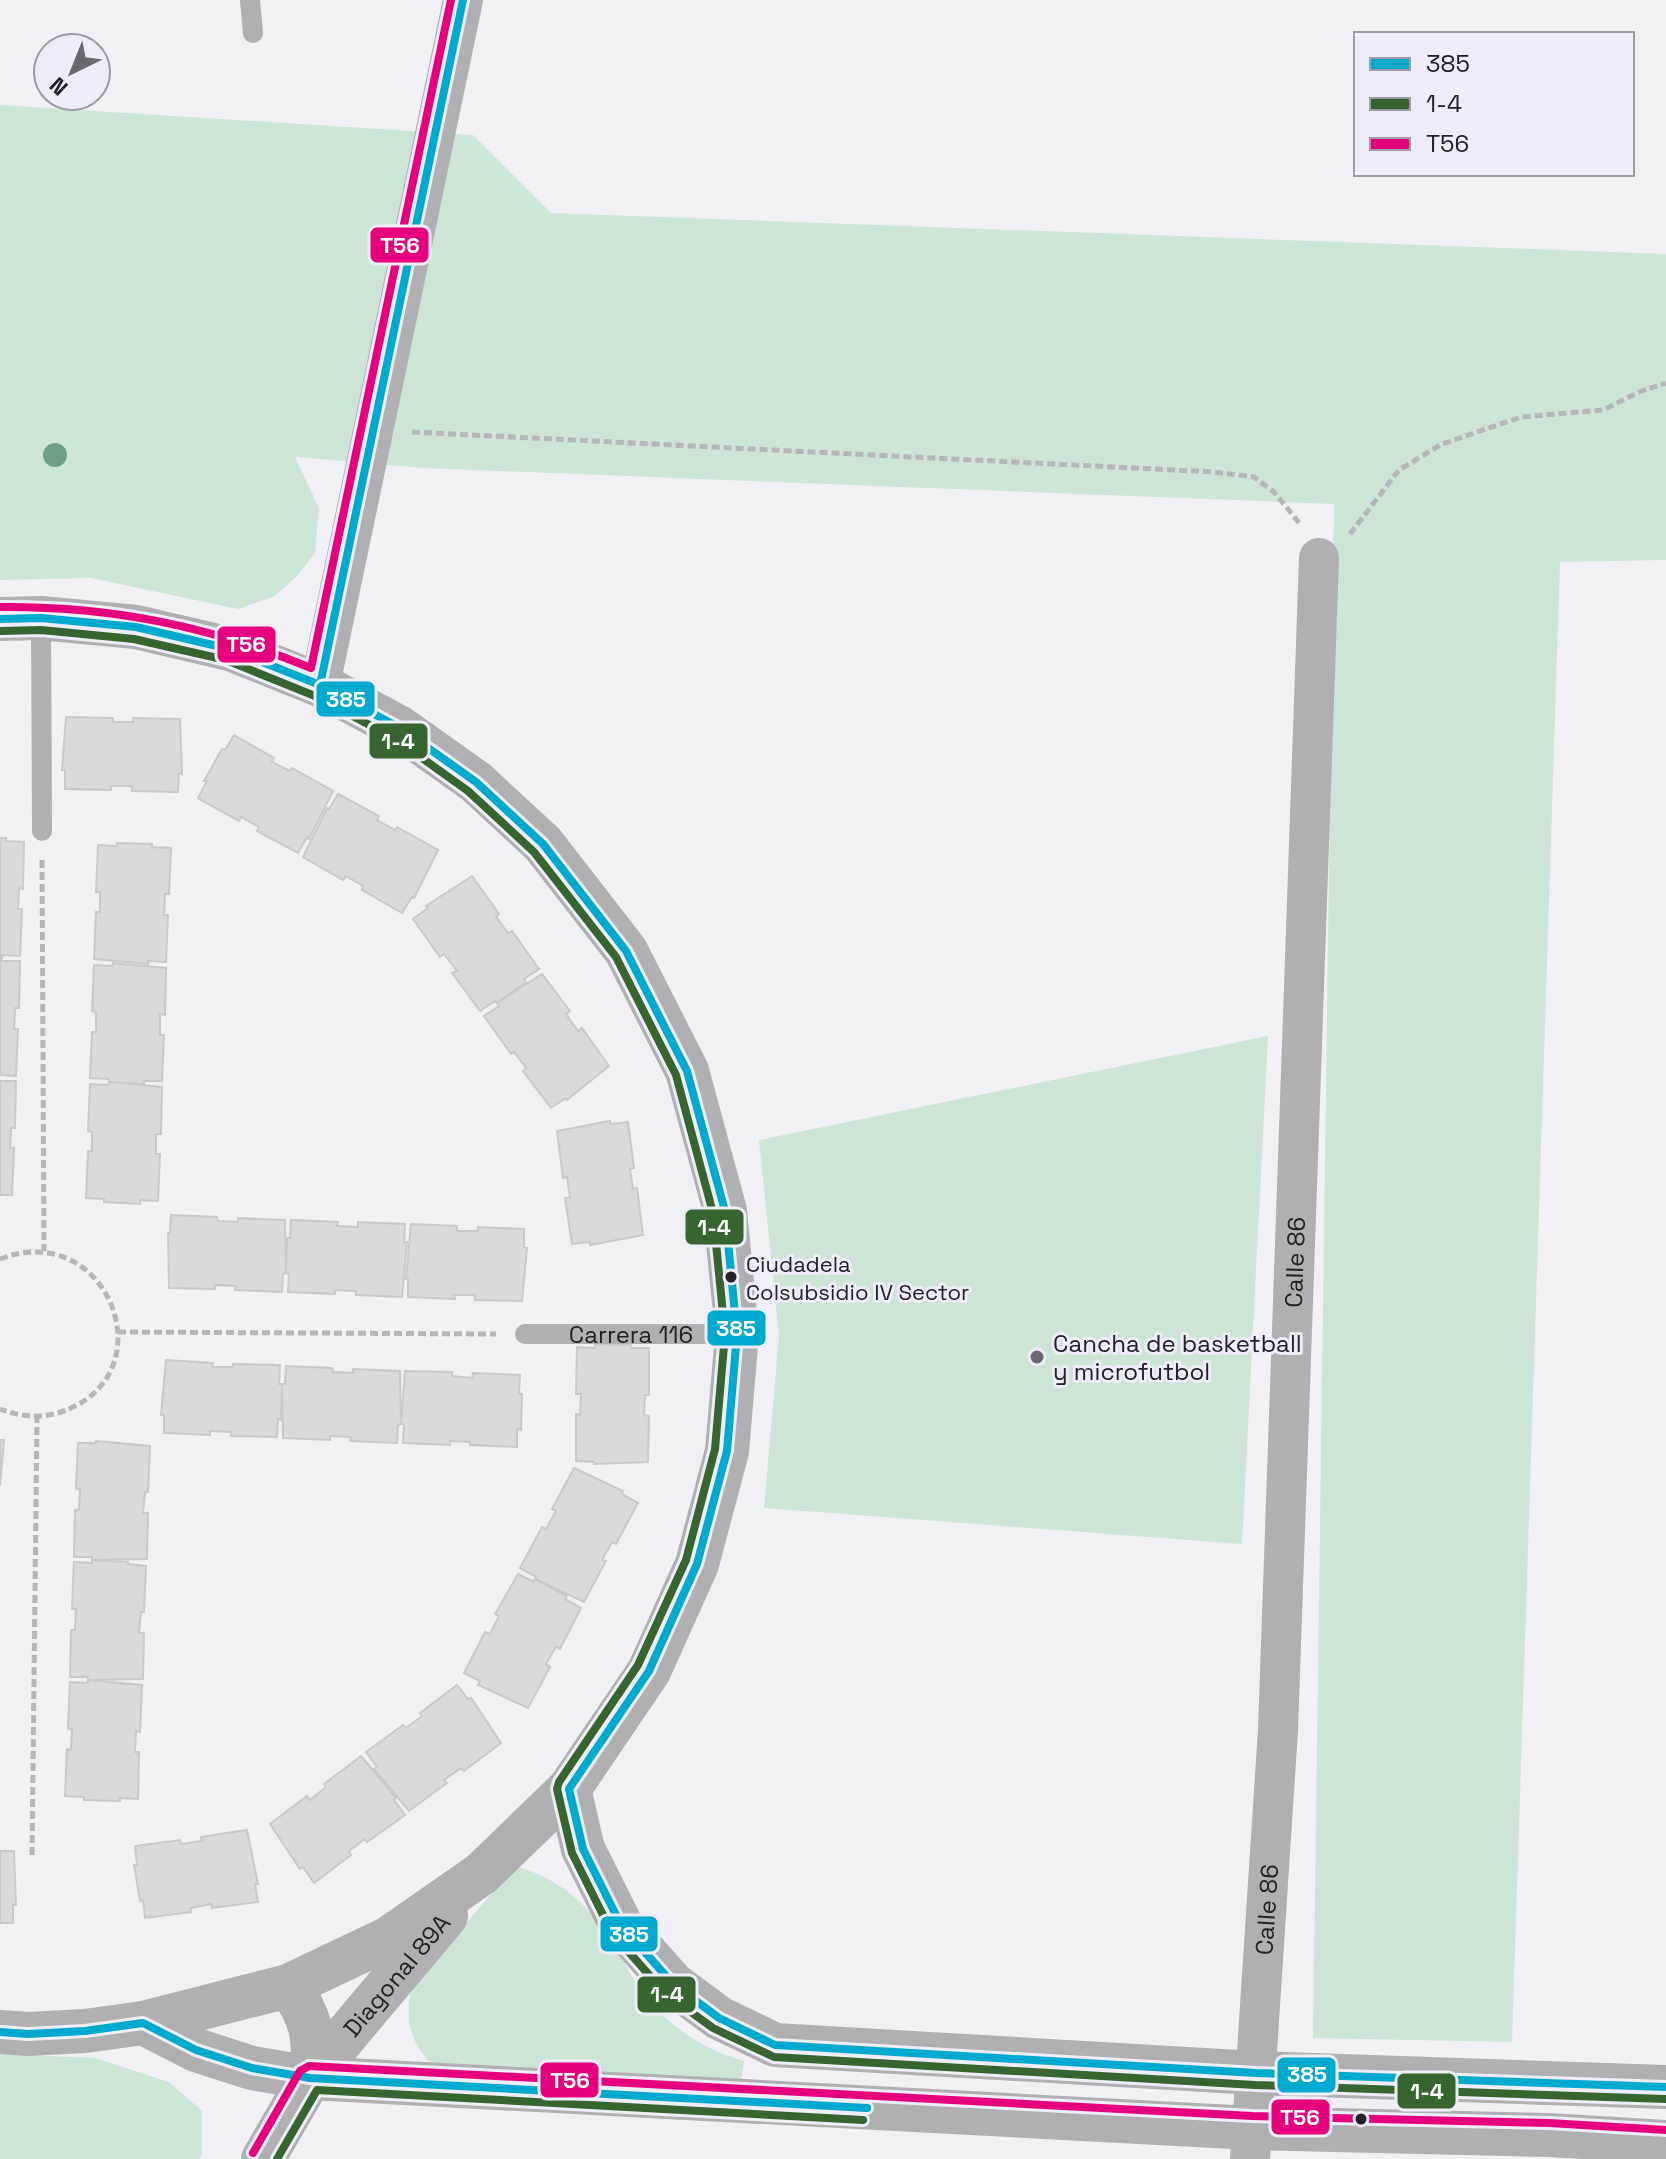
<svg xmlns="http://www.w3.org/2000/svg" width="1666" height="2159" font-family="'Space Grotesk',sans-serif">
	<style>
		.green { fill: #cce5d4 }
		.building { fill: #dad9de; stroke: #c9c8ce; stroke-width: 2 }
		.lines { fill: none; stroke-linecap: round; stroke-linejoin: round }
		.path { stroke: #b6b5b9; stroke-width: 5; stroke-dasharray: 8 4; stroke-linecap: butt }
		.lane { stroke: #b0afb2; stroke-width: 20 }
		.street { stroke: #b0afb2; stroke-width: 40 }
		.secondary { stroke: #b0afb2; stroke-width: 44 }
		.bus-1-casing { stroke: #efedfa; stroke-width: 14 }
		.bus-2-casing { stroke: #efedfa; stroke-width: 14 }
		.bus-3-casing { stroke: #efedfa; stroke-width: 14 }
		.bus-1 { stroke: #00a9ce; stroke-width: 8 }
		.bus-2 { stroke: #36652f; stroke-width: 8 }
		.bus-3 { stroke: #e5007d; stroke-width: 8 }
		.tree { fill: #6da086 }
		.bus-dot { fill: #222126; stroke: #efedfa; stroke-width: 3 }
		.poi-dot { fill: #6a696f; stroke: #efedfa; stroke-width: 3 }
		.labels { text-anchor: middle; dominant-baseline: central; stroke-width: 6; stroke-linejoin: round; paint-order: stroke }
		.bus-label { font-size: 22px; fill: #222126; stroke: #efedfa; text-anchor: start }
		.street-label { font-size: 24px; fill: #222126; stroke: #efedfa }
		.poi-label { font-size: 24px; fill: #222126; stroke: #efedfa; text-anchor: start }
		.line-badge { stroke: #efedfa; stroke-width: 3 }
		.badge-label { font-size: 22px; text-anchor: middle; font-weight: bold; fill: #fff }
	</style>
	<rect width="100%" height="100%" fill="#f1f0f7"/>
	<!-- green -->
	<g class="green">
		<path d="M0,105L473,135L551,213L1666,254V560L1560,562L1512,2042L1313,2038L1334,504L423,468L295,457L319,508L315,553L298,575L275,596L238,609L91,578L0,580Z"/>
		<path d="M1268,1036L1242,1544L764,1508L779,1336L759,1140Z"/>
		<path d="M519,1867C568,1883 592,1909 619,1952C627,1966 633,1982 644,1995C672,2028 702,2049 744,2061L740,2086L433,2065C410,2043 405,2020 411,1989L507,1875Z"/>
		<path d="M0,2054L95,2058L169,2082L202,2111V2155L199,2159H0Z"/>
	</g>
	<!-- building -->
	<g class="building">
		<path d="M66,717L113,718V722H133V718L180,719L182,774L179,773L178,792L132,791V786H111V790L65,789V770H62Z"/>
		<path d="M234,735L274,758L272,762L290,771L292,768L333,791L309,839L307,837L298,853L257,831L259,827L241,817L239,821L198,798L207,781H204L222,749L225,750Z"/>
		<path d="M338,794L379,816L377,820L395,830L397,827L438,850L414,898L412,897L402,913L362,890L363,886L346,876L343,880L303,857L327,808L329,809Z"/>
		<path d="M0,838H6V841L24,842L23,889L19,888L18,909H22L20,956L2,955V958H0Z"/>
		<path d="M117,843L152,844V847L171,848L169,894H165L164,915H168L166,962L148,961V964L94,959L96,912H100V892H96L98,845L116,846Z"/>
		<path d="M472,876L499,914L496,917L508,933L512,931L539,969L524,979L526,982L497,1003L495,1001L480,1011L452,973L457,971L444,954L440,957L413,919L428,908L426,906Z"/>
		<path d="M0,958L2,961H20L19,1008H15L14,1029H18L16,1076L0,1075Z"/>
		<path d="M113,963L166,968L165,1015L160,1014V1035H164L162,1081H144V1084L109,1082V1079L90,1078L92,1032H96V1012L92,1011L94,965L112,966Z"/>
		<path d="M542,974L570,1011L566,1014L578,1031L582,1028L609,1066L567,1100L566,1098L551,1108L523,1071L526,1068L514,1052L511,1054L484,1016L499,1006L497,1003Z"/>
		<path d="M0,1081H16L15,1128H11L10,1148H14L12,1195H0Z"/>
		<path d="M109,1082L162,1087L161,1134H156V1154H160L158,1201L140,1200V1204L104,1202V1199L86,1198L88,1151H92V1132L88,1131L90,1084L108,1085Z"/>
		<path d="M610,1121V1124L628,1122L634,1168L630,1169L633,1189L637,1188L643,1235L590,1245V1242L572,1244L565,1198L570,1197L567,1177L563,1178L557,1131Z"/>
		<path d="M171,1215L217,1217L218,1221L238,1222V1218L285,1220L286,1273L283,1274L282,1292L235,1290L236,1286L215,1285V1289L169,1288L168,1233H170Z"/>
		<path d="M291,1220L338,1222L337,1226L358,1227V1222L405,1224L404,1243L407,1242L402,1297L356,1295V1291L335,1290V1294L288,1292L289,1274L286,1273L287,1238H290Z"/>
		<path d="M411,1224L457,1226V1231H478V1227L524,1229V1247L527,1248L522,1301L475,1300V1295H454L455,1299L408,1297V1279H406Z"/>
		<path d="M595,1344L631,1345V1348H649V1395H645L644,1415L649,1416L648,1462L594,1464V1462L576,1461V1414L580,1415L581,1394H576L577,1347L595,1348Z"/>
		<path d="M166,1360L213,1363L212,1367H233V1364L280,1365L279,1384H282L281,1420L278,1419L277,1437L231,1436V1432L210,1431V1435L164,1433V1415H161Z"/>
		<path d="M286,1366L332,1368L333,1372L353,1373V1369L400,1371L401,1424L398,1425L397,1443L350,1441L351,1437L330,1436V1440L283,1438L282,1384H285Z"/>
		<path d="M405,1371L452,1372V1376L472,1378L473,1373L520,1375L519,1393L522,1394L521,1430L517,1429V1447L470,1445V1442L450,1441V1445L403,1443L404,1424H401Z"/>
		<path d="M0,1440H4L0,1486Z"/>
		<path d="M96,1441L150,1446L148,1492H145L143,1513H148L147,1559L92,1560V1557H74L75,1510H79L80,1489H76L78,1443H96Z"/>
		<path d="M574,1468L623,1491L622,1494L638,1503L616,1544L612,1542L602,1560L606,1561L584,1602L535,1579L536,1577L520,1568L542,1527L546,1529L556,1511L552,1509Z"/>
		<path d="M92,1560L128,1562V1564L146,1566L144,1612H141L139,1633H144L143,1679L88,1680V1677H70L71,1630H75L76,1609H72L74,1562L92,1563Z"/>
		<path d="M518,1574L534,1582L535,1579L567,1596L565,1599L581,1608L560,1649L556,1647L546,1664L550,1667L528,1708L478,1685L480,1681L464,1673L485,1632L490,1634L499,1616L495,1614Z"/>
		<path d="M88,1680L142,1685L140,1732L136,1731L135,1752H139L138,1799L120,1798V1801L84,1800V1797L65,1796L67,1749L71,1750L72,1729H68L70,1682L88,1683Z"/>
		<path d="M457,1685L468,1699L471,1698L501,1743L464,1771L461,1768L444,1780L447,1783L409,1811L374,1769L377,1767L366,1752L403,1725L406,1728L422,1716L420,1713Z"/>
		<path d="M361,1756L396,1798L394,1800L405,1815L367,1842L365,1839L349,1851L351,1855L314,1883L303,1867L300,1869L270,1824L307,1796L310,1800L326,1787L324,1784Z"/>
		<path d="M247,1830L258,1884H255L258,1902L212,1908L211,1904L191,1908V1912L145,1918L143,1900L140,1901L134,1865H137L135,1846L180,1840L181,1844L202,1841L201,1837Z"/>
		<path d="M0,1851H14L16,1905H13V1923H0Z"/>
	</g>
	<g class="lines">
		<!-- path -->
		<g class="path">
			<path d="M412,432L1214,472L1254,477L1274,492L1300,524"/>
			<path d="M1350,534L1399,470L1442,444L1521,417L1603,410L1639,392L1666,383"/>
			<path d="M42,860L44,1251"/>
			<path d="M0,1259C102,1219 163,1359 77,1405C51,1419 27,1419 0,1409"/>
			<path d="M118,1332L496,1334"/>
			<path d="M32,1855L37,1418"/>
		</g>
		<!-- lane -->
		<g class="lane">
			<path d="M250,0L253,33"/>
			<path d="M41,618L42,831"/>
			<path id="s1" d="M525,1334H737"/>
		</g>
		<!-- street -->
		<g class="street">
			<path d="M320,685L463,0"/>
			<path id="s2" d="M1250,2159L1278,1730L1319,558"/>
		</g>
		<!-- secondary -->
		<g class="secondary">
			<path d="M0,619L41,618L136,627L230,649L320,685L400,728L476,782L543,844L626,951L687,1071L725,1211L737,1334L727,1451L697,1564L649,1671L569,1789L481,1874L389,1938L288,1986L143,2023L85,2031L28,2034L0,2032"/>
			<path d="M569,1789L583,1849L621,1925L673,1984L719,2018L775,2045L1256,2073L1666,2087"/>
			<path d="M288,1986C311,2014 317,2041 310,2078"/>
			<path d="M143,2023L196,2050L252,2068L310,2078L1252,2128L1549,2135L1666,2142"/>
			<path id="s3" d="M263,2159L310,2078L446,1916"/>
		</g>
		<defs>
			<g id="bus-1">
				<path d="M0,619L41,618L136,627L230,649L320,685L400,728L476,782L543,844L626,951L687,1071L725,1211L737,1334L727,1451L697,1564L649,1671L569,1789L583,1849L621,1925L673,1984L719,2018L775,2045L1256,2073L1666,2087"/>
				<path d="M320,685L463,0"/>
				<path d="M0,2032L28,2034L85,2031L143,2023L196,2050L252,2068L310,2078L867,2108"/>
			</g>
			<g id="bus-2">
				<path d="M0,631L41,630L134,639L226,660L315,696L394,738L468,791L534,852L616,957L676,1075L713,1213L725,1334L715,1449L686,1560L638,1665L559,1782L557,1789L572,1853L612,1933L666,1994L713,2028L774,2057L1255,2085L1666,2099"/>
				<path d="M277,2159L317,2090L863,2120"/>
			</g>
			<g id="bus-3">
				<path d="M0,607C111,606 209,626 311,668L451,0"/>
				<path d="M253,2153L300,2071L309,2066L1252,2116L1549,2123L1666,2130"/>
			</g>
		</defs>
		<!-- bus-1 casing -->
		<use href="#bus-1" class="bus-1-casing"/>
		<!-- bus-2 casing -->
		<use href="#bus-2" class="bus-2-casing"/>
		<!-- bus-3 casing -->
		<use href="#bus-3" class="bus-3-casing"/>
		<!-- bus-1 -->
		<use href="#bus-1" class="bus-1"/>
		<!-- bus-2 -->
		<use href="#bus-2" class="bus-2"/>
		<!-- bus-3 -->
		<use href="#bus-3" class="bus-3"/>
	</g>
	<!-- trees -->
	<circle class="tree" cx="55" cy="455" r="12"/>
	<!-- markers -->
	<g class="bus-dot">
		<circle cx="731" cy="1277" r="7"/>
		<circle cx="1361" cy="2119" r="7"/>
	</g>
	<circle class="poi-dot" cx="1037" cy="1357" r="8"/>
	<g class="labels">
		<!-- bus labels -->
		<g class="bus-label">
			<text x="746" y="1264">Ciudadela<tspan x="746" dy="28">Colsubsidio IV Sector</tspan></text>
		</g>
		<!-- street labels -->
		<g class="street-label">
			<text stroke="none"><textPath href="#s2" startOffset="898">Calle 86</textPath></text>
			<text stroke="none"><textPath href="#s1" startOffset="106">Carrera 116</textPath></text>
			<text stroke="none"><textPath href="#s2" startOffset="250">Calle 86</textPath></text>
			<text stroke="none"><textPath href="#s3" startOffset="228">Diagonal 89A</textPath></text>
		</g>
		<!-- poi labels -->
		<g class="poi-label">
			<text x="1053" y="1343">Cancha de basketball<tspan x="1053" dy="28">y microfutbol</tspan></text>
		</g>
	</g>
	<g class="line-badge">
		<rect x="369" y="226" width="61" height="38" rx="8" fill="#e5007d"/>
		<rect x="216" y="625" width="61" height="39" rx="8" fill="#e5007d"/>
		<rect x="315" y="680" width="61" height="38" rx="8" fill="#00a9ce"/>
		<rect x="368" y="722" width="61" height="38" rx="8" fill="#36652f"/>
		<rect x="684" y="1208" width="61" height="38" rx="8" fill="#36652f"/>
		<rect x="706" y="1309" width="61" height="38" rx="8" fill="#00a9ce"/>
		<rect x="599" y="1915" width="60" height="38" rx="8" fill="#00a9ce"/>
		<rect x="636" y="1975" width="61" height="39" rx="8" fill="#36652f"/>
		<rect x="1276" y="2056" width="61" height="38" rx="8" fill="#00a9ce"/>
		<rect x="539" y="2061" width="61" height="38" rx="8" fill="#e5007d"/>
		<rect x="1396" y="2072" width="61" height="38" rx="8" fill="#36652f"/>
		<rect x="1270" y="2098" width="61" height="38" rx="8" fill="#e5007d"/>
	</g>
	<g class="badge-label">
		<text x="400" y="253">T56</text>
		<text x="246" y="652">T56</text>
		<text x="346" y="707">385</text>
		<text x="398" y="749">1-4</text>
		<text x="714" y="1235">1-4</text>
		<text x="736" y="1336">385</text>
		<text x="629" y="1942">385</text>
		<text x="667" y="2002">1-4</text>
		<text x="1307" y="2082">385</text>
		<text x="570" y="2088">T56</text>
		<text x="1427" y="2099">1-4</text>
		<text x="1300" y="2125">T56</text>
	</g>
	<!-- legend -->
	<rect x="1354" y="32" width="280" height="144" fill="#efedfa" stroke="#9d9ba5" stroke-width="2"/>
	<rect x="1370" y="58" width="40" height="12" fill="#00a9ce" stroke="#9d9ba5" stroke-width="2"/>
	<text x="1426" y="72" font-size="24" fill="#222126">385</text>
	<rect x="1370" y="98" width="40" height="12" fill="#36652f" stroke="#9d9ba5" stroke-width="2"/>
	<text x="1426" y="112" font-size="24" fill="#222126">1-4</text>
	<rect x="1370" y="138" width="40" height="12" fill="#e5007d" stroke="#9d9ba5" stroke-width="2"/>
	<text x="1426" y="152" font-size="24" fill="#222126">T56</text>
	<!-- north arrow -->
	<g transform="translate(72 72) rotate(223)"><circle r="38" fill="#efedfa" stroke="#9d9ba5" stroke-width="2"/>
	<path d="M0-6L14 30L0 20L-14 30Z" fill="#6a696f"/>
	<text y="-12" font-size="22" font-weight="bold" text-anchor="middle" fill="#222126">N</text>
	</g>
</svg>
